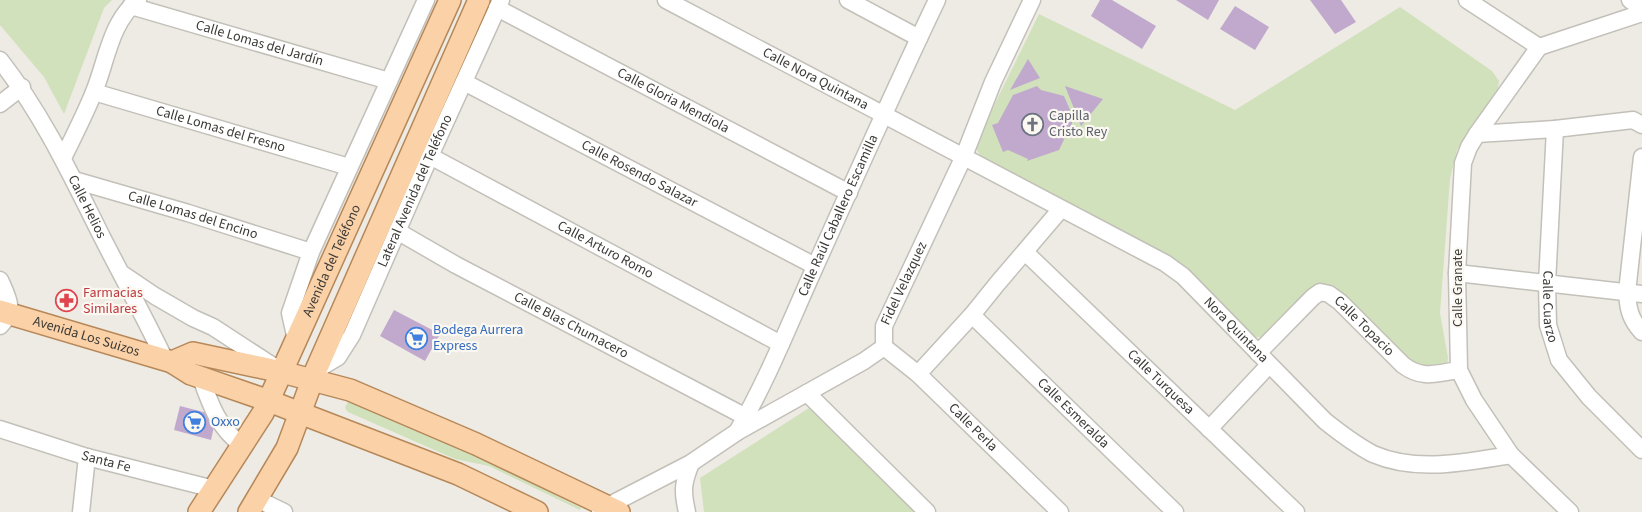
<svg xmlns="http://www.w3.org/2000/svg" width="1642" height="512" font-family="'Source Sans 3',sans-serif">
	<style>
		.green { fill: #d0e1bb }
		.building { fill: #c1a9ce }
		.lines { fill: none; stroke-linecap: round; stroke-linejoin: round }
		.minor-casing { stroke: #c3c0b9; stroke-width: 19 }
		.major-casing { stroke: #b68859; stroke-width: 24 }
		.minor { stroke: #fff; stroke-width: 16 }
		.major { stroke: #fbd1a7; stroke-width: 21 }
		.labels { text-anchor: middle; dominant-baseline: central; stroke-width: 4.5; stroke-linejoin: round; paint-order: stroke }
		.street-label { font-size: 14px; fill: #3b3a37; stroke: #fbf8f1 }
		.worship-label { font-size: 14px; fill: #5b616d; stroke: #fbf8f1; text-anchor: start }
		.health-label { font-size: 14px; fill: #be3a42; stroke: #fbf8f1; text-anchor: start }
		.shop-label { font-size: 14px; fill: #366cbe; stroke: #fbf8f1; text-anchor: start }
	</style>
	<rect width="100%" height="100%" fill="#eeebe4"/>
	<!-- green -->
	<g class="green">
		<path d="M0,0H112L104,8L64,114L44,77L0,25Z"/>
		<path d="M1400,7L1492,71L1499,81L1498,89L1457,150L1450,179L1440,313L1448,358L1447,365L1414,368L1327,285L1324,284L1316,285L1262,337H1256L1249,334L1159,254L981,157L976,148L978,138L1039,14L1235,110Z"/>
		<path d="M349,401L463,449L581,508L580,510L489,466L455,459L348,412L345,408L346,405Z"/>
		<path d="M809,408L916,512H704L700,478Z"/>
	</g>
	<!-- building -->
	<g class="building">
		<path d="M1100,0H1112L1156,26L1142,49L1091,16Z"/>
		<path d="M1176,0H1219L1208,20Z"/>
		<path d="M1310,0H1341L1356,22L1335,34Z"/>
		<path d="M1235,6L1269,27L1255,50L1220,29Z"/>
		<path d="M1028,59L1040,78L1010,90Z"/>
		<path d="M1037,86L1041,90L1064,96L1074,119L1059,150L1027,161L1028,159L1008,150L1003,152L992,125L998,123L1013,95Z"/>
		<path d="M1065,86L1103,99L1081,126Z"/>
		<path d="M394,310L440,334L425,361L380,336Z"/>
		<path d="M180,406L211,414L215,422L211,440L174,430Z"/>
	</g>
	<g class="lines">
		<defs>
			<g id="minor">
				<path id="s1" d="M666,0L1165,263L1183,276L1325,421C1340,433 1356,445 1373,454C1417,473 1466,462 1511,455"/>
				<path d="M848,0L919,38"/>
				<path d="M1467,0L1539,47"/>
				<path d="M1630,0L1642,8"/>
				<path id="s2" d="M131,6L389,81"/>
				<path id="s3" d="M497,8L849,193"/>
				<path d="M1539,47L1477,134L1469,147L1463,163L1457,273L1459,370L1474,400L1511,455L1570,512"/>
				<path d="M1539,47L1642,13"/>
				<path id="s4" d="M0,60C43,115 71,175 102,237C123,278 145,318 165,360"/>
				<path id="s5" d="M464,82L815,266"/>
				<path id="s6" d="M94,92L349,167"/>
				<path d="M0,104L22,87"/>
				<path id="s7" d="M1555,129L1547,283L1548,325L1559,360L1589,397L1642,450"/>
				<path d="M1477,134L1555,129L1633,120L1642,125"/>
				<path id="s8" d="M430,156L781,344"/>
				<path d="M1642,157L1627,292C1628,309 1630,319 1642,332"/>
				<path d="M63,158C74,136 85,114 94,92C107,60 110,23 138,0"/>
				<path id="s9" d="M74,180L188,213L311,252"/>
				<path id="s10" d="M397,231L456,265L746,417"/>
				<path id="s11" d="M1025,252L1296,512"/>
				<path d="M1457,273L1642,294"/>
				<path d="M124,275L155,296L193,318L213,327L276,368"/>
				<path d="M0,280C8,298 16,310 0,326"/>
				<path id="s12" d="M972,315L1175,512"/>
				<path d="M296,340L290,313L311,252L426,0"/>
				<path id="s13" d="M884,347V326L964,156L993,82L1032,0"/>
				<path id="s14" d="M884,347L918,374L1060,512"/>
				<path id="s15" d="M1258,353L1313,297L1320,292L1329,294L1340,302L1403,365C1423,380 1437,373 1459,370"/>
				<path id="s16" d="M316,370L338,357L352,335L430,156L501,0"/>
				<path d="M918,374L972,315L997,284L1061,209"/>
				<path d="M201,378C210,404 219,429 242,445"/>
				<path d="M807,393L927,512"/>
				<path id="s17" d="M0,429L87,457L214,489"/>
				<path d="M1209,429L1269,365"/>
				<path id="s18" d="M737,432C768,379 790,322 815,267C855,178 895,88 937,0"/>
				<path d="M257,499L284,512"/>
				<path d="M600,510L691,463L737,432L864,361L884,347"/>
				<path d="M81,512L87,457"/>
				<path d="M687,512C682,490 683,483 691,463"/>
			</g>
			<g id="major">
				<path id="s19" d="M0,311L172,362L191,374L269,401L458,474L537,512"/>
				<path d="M172,362L193,353L282,372L350,390L476,444L619,512"/>
				<path id="s20" d="M199,512L263,413L450,0"/>
				<path d="M249,512L287,448L316,370L479,0"/>
			</g>
		</defs>
		<!-- minor casing -->
		<use href="#minor" class="minor-casing"/>
		<!-- major casing -->
		<use href="#major" class="major-casing"/>
		<!-- minor -->
		<use href="#minor" class="minor"/>
		<!-- major -->
		<use href="#major" class="major"/>
	</g>
	<!-- icons -->
	<defs>
		<symbol id="church-ring" viewBox="-11 -11 22 22"><circle r="9.5" fill="#fbf8f1" stroke="#6b7280" stroke-width="1.5"/><path d="M-1.2-6h2.4v3.5h3.3v2.4h-3.3V6h-2.4V-.1h-3.3v-2.4h3.3Z" fill="#6b7280"/></symbol>
		<symbol id="pharmacy-ring" viewBox="-11 -11 22 22"><circle r="9.5" fill="#fbf8f1" stroke="#e0444e" stroke-width="1.5"/><path d="M-2-6h4v4h4v4h-4v4h-4v-4h-4v-4h4Z" fill="#e0444e"/></symbol>
		<symbol id="supermarket-ring" viewBox="-11 -11 22 22"><circle r="9.5" fill="#fbf8f1" stroke="#3f7fe0" stroke-width="1.5"/><path d="M-6-5.5h2.5l.6 2H6L4.5 2H-2.5L-4.4-4H-6ZM-1.5 3.2a1.3 1.3 0 1 0 .1 0ZM3 3.2a1.3 1.3 0 1 0 .1 0Z" fill="#3f7fe0"/></symbol>
	</defs>
	<g fill-rule="evenodd">
		<use href="#church-ring" x="1020" y="112" width="25" height="25"/>
		<use href="#pharmacy-ring" x="54" y="288" width="25" height="25"/>
		<use href="#supermarket-ring" x="404" y="326" width="25" height="25"/>
		<use href="#supermarket-ring" x="182" y="410" width="25" height="25"/>
	</g>
	<g class="labels">
		<!-- street labels -->
		<g class="street-label">
			<text stroke="none"><textPath href="#s2" startOffset="134">Calle Lomas del Jardín</textPath></text>
			<text stroke="none"><textPath href="#s1" startOffset="169">Calle Nora Quintana</textPath></text>
			<text stroke="none"><textPath href="#s3" startOffset="199">Calle Gloria Mendiola</textPath></text>
			<text stroke="none"><textPath href="#s6" startOffset="132">Calle Lomas del Fresno</textPath></text>
			<text stroke="none"><textPath href="#s5" startOffset="198">Calle Rosendo Salazar</textPath></text>
			<text stroke="none"><textPath href="#s16" startOffset="209">Lateral Avenida del Teléfono</textPath></text>
			<text stroke="none"><textPath href="#s4" startOffset="171">Calle Helios</textPath></text>
			<text stroke="none"><textPath href="#s9" startOffset="124">Calle Lomas del Encino</textPath></text>
			<text stroke="none"><textPath href="#s18" startOffset="239">Calle Raúl Caballero Escamilla</textPath></text>
			<text stroke="none"><textPath href="#s8" startOffset="199">Calle Arturo Romo</textPath></text>
			<text stroke="none"><textPath href="#s20" startOffset="285">Avenida del Teléfono</textPath></text>
			<text stroke="none"><textPath href="#s13" startOffset="68">Fidel Velazquez</textPath></text>
			<text transform="translate(1458 288) rotate(-90)">Calle Granate</text>
			<text stroke="none"><textPath href="#s7" startOffset="178">Calle Cuarzo</textPath></text>
			<text stroke="none"><textPath href="#s10" startOffset="198">Calle Blas Chumacero</textPath></text>
			<text stroke="none"><textPath href="#s15" startOffset="144">Calle Topacio</textPath></text>
			<text stroke="none"><textPath href="#s1" startOffset="662">Nora Quintana</textPath></text>
			<text stroke="none"><textPath href="#s19" startOffset="90">Avenida Los Suizos</textPath></text>
			<text stroke="none"><textPath href="#s11" startOffset="188">Calle Turquesa</textPath></text>
			<text stroke="none"><textPath href="#s12" startOffset="141">Calle Esmeralda</textPath></text>
			<text stroke="none"><textPath href="#s14" startOffset="120">Calle Perla</textPath></text>
			<text stroke="none"><textPath href="#s17" startOffset="111">Santa Fe</textPath></text>
		</g>
		<!-- worship labels -->
		<g class="worship-label">
			<text x="1049" y="116">Capilla<tspan x="1049" dy="16">Cristo Rey</tspan></text>
		</g>
		<!-- health labels -->
		<g class="health-label">
			<text x="83" y="293">Farmacias<tspan x="83" dy="16">Similares</tspan></text>
		</g>
		<!-- shop labels -->
		<g class="shop-label">
			<text x="433" y="330">Bodega Aurrera<tspan x="433" dy="16">Express</tspan></text>
			<text x="211" y="422">Oxxo</text>
		</g>
	</g>
</svg>
